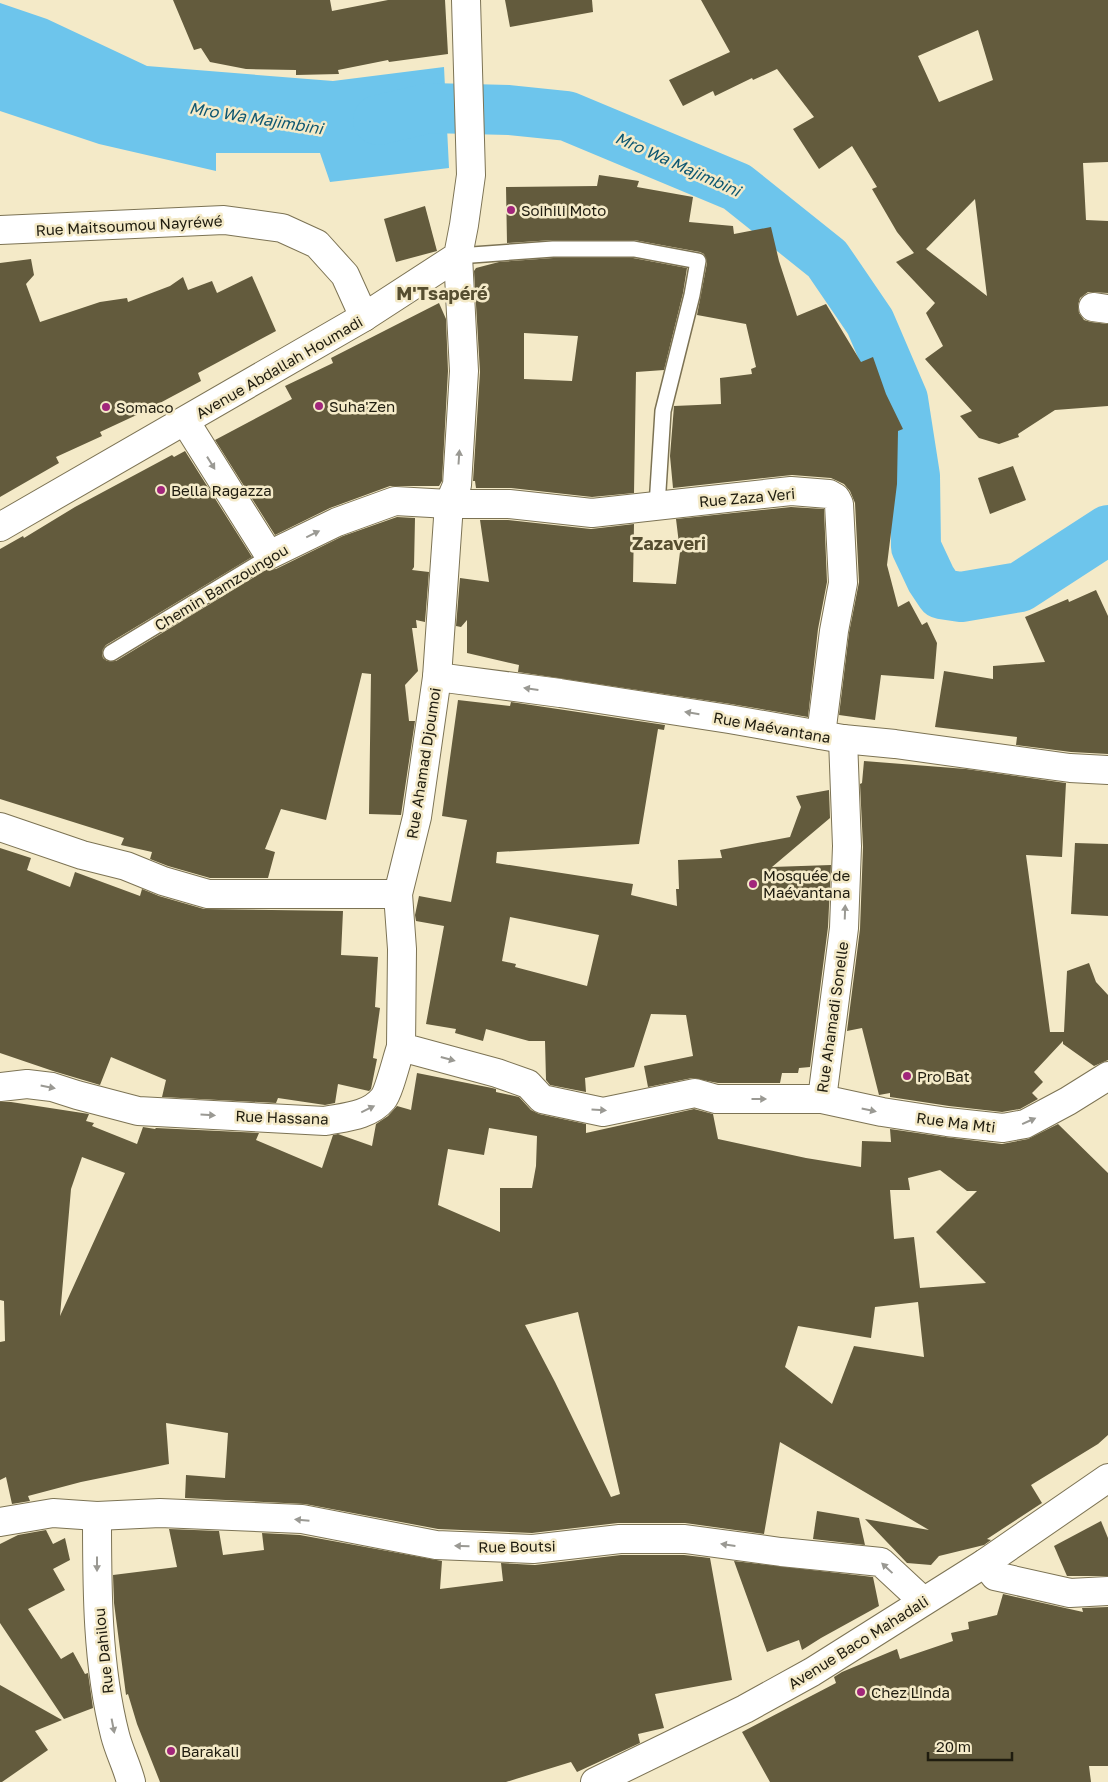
<svg xmlns="http://www.w3.org/2000/svg" width="1108" height="1782" font-family="'Golos Text',sans-serif">
	<style>
		.water { fill: #6dc5ec }
		.lines { fill: none; stroke-linecap: round; stroke-linejoin: round }
		.river { stroke: #6dc5ec; stroke-width: 50 }
		.building { fill: #635b3d; fill-rule: evenodd }
		.lane-casing { stroke: #7c7354; stroke-width: 18 }
		.street-casing { stroke: #7c7354; stroke-width: 30 }
		.secondary-casing { stroke: #7c7354; stroke-width: 30 }
		.lane { stroke: #fff; stroke-width: 15 }
		.street { stroke: #fff; stroke-width: 28 }
		.secondary { stroke: #fff; stroke-width: 28 }
		.oneway { fill: #9a9993 }
		.poi-dot { fill: #a1267b; stroke: #f4eac8; stroke-width: 2 }
		.labels { text-anchor: middle; dominant-baseline: central; stroke-width: 5; stroke-linejoin: round; paint-order: stroke }
		.poi-label { font-size: 15px; fill: #1f1c0f; stroke: #f4eac8; text-anchor: start }
		.street-label { font-size: 15px; fill: #1f1c0f; stroke: #f4eac8 }
		.water-label { font-size: 16px; font-style: italic; fill: #0e5771; stroke: #f4eac8 }
		.quarter-label { font-size: 18px; font-weight: bold; fill: #564e30; stroke: #f4eac8 }
	</style>
	<rect width="100%" height="100%" fill="#f4eac8"/>
	<!-- water -->
	<path class="water" d="M0,3L47,19L147,66L333,81L444,67L449,168L330,182L320,153H216V171L99,144L0,111Z"/>
	<g class="lines">
		<!-- river -->
		<path class="river" d="M378,120L430,108L509,110L567,116L737,187L827,259L870,322L903,399L915,476L916,547L931,579L941,594L961,597L1020,587L1108,530"/>
	</g>
	<!-- building -->
	<g class="building">
		<path d="M173,0H330L332,11L388,0H445L448,54L389,62L388,60L338,70L339,74L296,75V70L246,69L210,62L201,48L194,50Z"/>
		<path d="M505,0H592L593,12L510,27Z"/>
		<path d="M701,0H1108V162L1083,163L1086,220L1108,221V293L1088,292L1080,298L1078,305L1079,313L1084,320L1091,322L1108,324V406L1055,410L1018,434L1019,437L999,444L979,438L960,416L972,411L925,359L943,346L926,313L935,303L896,262L914,253L897,232L872,189L877,187L852,146L819,169L793,129L814,117L777,69L753,80L752,78L715,96L713,91L683,106L669,80L730,52ZM978,30L993,80L939,102L918,56ZM975,199L987,296L926,249Z"/>
		<path d="M599,175L639,181L637,187L693,197L689,222L733,226L734,234L771,227L779,261L797,316L826,304L861,362L873,357L886,394L903,429L898,431L897,484L887,565L898,607L909,601L922,625L927,622L937,643L934,679L881,675L875,720L839,715L849,633L859,582L855,503L850,491L844,484L831,478L792,475L673,488L670,456L674,406L721,404L720,378L752,374L751,369L756,367L746,324L697,315L707,263L704,254L700,252L634,240H553L507,243L506,187L597,186Z"/>
		<path d="M425,206L437,251L396,262L384,219Z"/>
		<path d="M553,258H633L687,268L683,293L664,370L636,372L634,493L592,497L511,488H476L475,481H473L480,372L474,271L476,268L499,262ZM524,333L578,336L572,381L524,379Z"/>
		<path d="M31,259L34,275L26,284L40,322L100,302L127,298L128,302L170,286L183,277L188,290L212,281L217,293L252,276L276,331L198,373L201,381L143,412L100,432L102,436L56,457L59,463L0,497V263Z"/>
		<path d="M439,303L446,319L448,371L442,481L439,486H390L330,508L275,535L215,440L292,399L285,386L333,363L331,358Z"/>
		<path d="M185,451L252,557L106,645L103,649L102,654L103,658L107,661H116L266,570L276,569L343,536L397,517L415,518L414,567L412,570L429,572L425,622L416,620L417,628H412L418,671L405,685L409,721H415L401,815L369,814L371,674L362,673L326,820L281,809L265,849L275,852L268,878H210L168,866L150,859L152,852L121,845L124,838L0,799V549L23,536L24,538L75,507L172,455L174,457Z"/>
		<path d="M1013,466L1026,500L990,514L978,478Z"/>
		<path d="M791,507L824,509L827,582L818,629L808,717L731,704L518,672L519,665L467,653V620L461,627L456,626L460,578L489,582L480,520H508L591,529L634,524L633,582L676,584L680,552L676,519Z"/>
		<path d="M1096,590L1108,616V754L1071,752L1016,745L1017,737L935,727L944,671L993,679V666L1045,662L1025,617L1068,599L1069,602Z"/>
		<path d="M458,700L510,706L511,702L665,725L664,730L658,729L639,844L497,852L496,863L633,884L631,895L677,906L676,889H679L678,860L722,858L720,850L790,837L801,807L796,796L829,790L830,818L772,867L831,865L828,927L810,1067L799,1068L798,1073H782L780,1083H718L692,1078L648,1087L644,1066L693,1056L686,1015L651,1014L634,1067L585,1078L586,1092L550,1085L546,1080L545,1041H529L486,1029L483,1041L455,1033L456,1029L426,1024L444,926L416,921L415,915L419,896L451,902L467,820L442,816ZM510,917L599,935L587,986L515,967L516,964L502,961Z"/>
		<path d="M864,761L966,769L1066,783L1062,857L1026,855L1050,1032H1064L1067,971L1089,963L1096,982L1108,995V1060L1094,1066L1063,1044V1041L1034,1072L1043,1082L1032,1093L1038,1099L1020,1109L1002,1112L949,1106L890,1097V1093L879,1095L862,1028L847,1031L860,929L863,847L860,784L862,783Z"/>
		<path d="M1075,843L1108,844V916L1071,914Z"/>
		<path d="M0,848L31,858L27,870L70,887L75,872L140,896L142,889L159,896L204,909L343,911L341,955L378,957L375,1007L380,1008L373,1058L377,1059L371,1089L369,1091L338,1084L335,1103L325,1105L278,1098L276,1103L162,1097L166,1080L111,1057L100,1085L53,1071L0,1053Z"/>
		<path d="M417,1073L492,1088L496,1089V1092L519,1097L531,1110L539,1114L586,1124V1133L694,1109L713,1114L718,1139L806,1158L861,1167L862,1141L891,1142L890,1129L945,1137L1002,1144L1028,1139L1058,1124L1108,1173V1435L1098,1444L1031,1485L1042,1503L987,1539L991,1540L984,1545L939,1556L931,1565L907,1563L865,1519L929,1530L780,1442L764,1534L685,1523H618L532,1533L438,1529L305,1504L185,1498L186,1475L225,1478L228,1433L166,1423L169,1464L81,1482L28,1496L30,1501L12,1504L6,1477L0,1480V1342L5,1341L4,1301L0,1300V1102H11L89,1114L86,1121L94,1123L92,1126L137,1144L143,1127L155,1129L156,1128L259,1133L256,1140L322,1168L333,1135L338,1134L372,1146L376,1124L388,1116L397,1106L411,1110ZM489,1128L537,1136L536,1166L532,1188H500V1232L438,1205L448,1149L484,1155ZM82,1157L125,1173L60,1316L71,1189ZM940,1170L967,1191H977L936,1232L986,1283L920,1288L914,1237L894,1239L890,1190H910L908,1178ZM918,1302L924,1357L854,1346L832,1404L785,1367L798,1326L871,1338L875,1307ZM578,1312L620,1494L611,1497L555,1382L525,1325Z"/>
		<path d="M817,1511L859,1518L865,1545L813,1539Z"/>
		<path d="M1101,1521L1108,1538V1576H1067L1054,1546Z"/>
		<path d="M169,1529L219,1531L223,1555L264,1550L262,1533L300,1535L442,1561L440,1589L503,1581L501,1563L535,1565L621,1555H684L710,1558L732,1680L655,1694L664,1728L638,1734L640,1743L577,1772L571,1762L506,1782H160L137,1724L128,1694L126,1695L114,1603L113,1575L177,1567Z"/>
		<path d="M46,1530L53,1544L65,1538L70,1560L53,1569L65,1590L28,1609L61,1659L73,1652L85,1674L88,1673L93,1708L64,1719L0,1623V1544L18,1535Z"/>
		<path d="M734,1561L873,1577L879,1606L821,1638L802,1650L799,1640L767,1652Z"/>
		<path d="M1003,1594L1083,1612L1082,1608L1108,1607V1766H1089L1091,1782H770L742,1732L836,1683L834,1677L842,1672L897,1649L900,1659L953,1641L951,1633L969,1629L968,1622L997,1615Z"/>
		<path d="M0,1685L62,1720L35,1731L48,1750L2,1782H0Z"/>
	</g>
	<g class="lines">
		<defs>
			<g id="lane">
				<path d="M458,256L553,249H634L698,261L692,295L663,411L657,506"/>
				<path d="M111,653L261,562L269,555"/>
			</g>
			<g id="street">
				<path d="M0,230L224,220L282,228L317,244L345,275L364,317"/>
				<path d="M1093,307L1108,309"/>
				<path d="M449,504H509L592,513L791,491L829,494L836,498L839,504L843,583L834,631L821,735"/>
				<path d="M0,827L82,855L126,866L163,881L208,894H398"/>
				<path d="M0,1087L27,1084L52,1087L77,1095L138,1111L325,1121C345,1117 369,1116 383,1099C389,1092 397,1058 401,1047"/>
				<path d="M822,1099L844,928L847,846L843,739"/>
				<path d="M97,1516C97,1589 97,1664 115,1735C119,1751 127,1766 131,1782"/>
				<path d="M0,1522L53,1513L97,1516L160,1513L302,1519L436,1545L533,1549L620,1539H685L781,1552L881,1562L923,1601"/>
				<path d="M985,1563L995,1576L1070,1593L1108,1591"/>
			</g>
			<g id="secondary">
				<path d="M458,256L464,371L457,485L449,504L437,677L417,817L398,894L402,949L401,1047L497,1073L528,1084L542,1099L603,1112L695,1093L716,1099H822L882,1112L947,1122L1003,1128L1025,1124L1068,1101L1108,1076"/>
				<path d="M185,421L269,555L337,522L395,501L449,504"/>
				<path d="M0,527L364,317L458,256L464,225L471,175L466,0"/>
				<path d="M437,677L560,693L729,719L843,739L895,744L1070,768L1108,770"/>
				<path d="M595,1782L745,1709L812,1672L985,1563L1108,1478"/>
			</g>
		</defs>
		<!-- lane casing -->
		<use href="#lane" class="lane-casing"/>
		<!-- street casing -->
		<use href="#street" class="street-casing"/>
		<!-- secondary casing -->
		<use href="#secondary" class="secondary-casing"/>
		<!-- lane -->
		<use href="#lane" class="lane"/>
		<!-- street -->
		<use href="#street" class="street"/>
		<!-- secondary -->
		<use href="#secondary" class="secondary"/>
	</g>
	<!-- one-way arrows -->
	<defs><path id="oneway-solid" d="M-6-.8H1V-3.2L6.5 0L1 3.2V.8H-6Z" transform="scale(1.25)"/></defs>
	<g class="oneway">
		<use href="#oneway-solid" transform="translate(459 457) rotate(-86)"/>
		<use href="#oneway-solid" transform="translate(211 463) rotate(58)"/>
		<use href="#oneway-solid" transform="translate(313 534) rotate(-26)"/>
		<use href="#oneway-solid" transform="translate(531 689) rotate(-172)"/>
		<use href="#oneway-solid" transform="translate(692 713) rotate(-171)"/>
		<use href="#oneway-solid" transform="translate(845 912) rotate(-88)"/>
		<use href="#oneway-solid" transform="translate(448 1059) rotate(15)"/>
		<use href="#oneway-solid" transform="translate(48 1087) rotate(11)"/>
		<use href="#oneway-solid" transform="translate(759 1099)"/>
		<use href="#oneway-solid" transform="translate(368 1109) rotate(-26)"/>
		<use href="#oneway-solid" transform="translate(599 1110) rotate(4)"/>
		<use href="#oneway-solid" transform="translate(869 1110) rotate(12)"/>
		<use href="#oneway-solid" transform="translate(208 1115) rotate(3)"/>
		<use href="#oneway-solid" transform="translate(1029 1121) rotate(-24)"/>
		<use href="#oneway-solid" transform="translate(302 1520) rotate(-175)"/>
		<use href="#oneway-solid" transform="translate(728 1545) rotate(-172)"/>
		<use href="#oneway-solid" transform="translate(462 1546) rotate(-178)"/>
		<use href="#oneway-solid" transform="translate(97 1564) rotate(90)"/>
		<use href="#oneway-solid" transform="translate(887 1568) rotate(-137)"/>
		<use href="#oneway-solid" transform="translate(113 1726) rotate(79)"/>
	</g>
	<!-- markers -->
	<g class="poi-dot">
		<circle cx="511" cy="210" r="5"/>
		<circle cx="319" cy="406" r="5"/>
		<circle cx="106" cy="407" r="5"/>
		<circle cx="161" cy="490" r="5"/>
		<circle cx="753" cy="884" r="5"/>
		<circle cx="907" cy="1076" r="5"/>
		<circle cx="861" cy="1692" r="5"/>
		<circle cx="171" cy="1751" r="5"/>
	</g>
	<g class="labels">
		<!-- poi labels -->
		<g class="poi-label">
			<text x="521" y="210">Soihili Moto</text>
			<text x="329" y="406">Suha'Zen</text>
			<text x="116" y="407">Somaco</text>
			<text x="171" y="490">Bella Ragazza</text>
			<text x="763" y="875">Mosquée de<tspan x="763" dy="17">Maévantana</tspan></text>
			<text x="917" y="1076">Pro Bat</text>
			<text x="871" y="1692">Chez Linda</text>
			<text x="181" y="1751">Barakali</text>
		</g>
		<!-- street labels -->
		<g class="street-label">
			<text transform="translate(129 225) rotate(-3)">Rue Maitsoumou Nayréwé</text>
			<text transform="translate(279 367) rotate(-30)">Avenue Abdallah Houmadi</text>
			<text transform="translate(747 497) rotate(-5)">Rue Zaza Veri</text>
			<text transform="translate(221 587) rotate(-31)">Chemin Bamzoungou</text>
			<text transform="translate(772 727) rotate(10)">Rue Maévantana</text>
			<text transform="translate(423 763) rotate(-81)">Rue Ahamad Djoumoi</text>
			<text transform="translate(832 1017) rotate(-82)">Rue Ahamadi Sonelle</text>
			<text transform="translate(282 1117) rotate(2)">Rue Hassana</text>
			<text transform="translate(956 1122) rotate(7)">Rue Ma Mti</text>
			<text transform="translate(517 1546) rotate(-1)">Rue Boutsi</text>
			<text transform="translate(858 1642) rotate(-32)">Avenue Baco Mahadali</text>
			<text transform="translate(103 1651) rotate(-96)">Rue Dahilou</text>
		</g>
		<!-- water labels -->
		<g class="water-label">
			<text transform="translate(256 118) rotate(9)">Mro Wa Majimbini</text>
			<text transform="translate(678 164) rotate(24)">Mro Wa Majimbini</text>
		</g>
		<!-- quarter labels -->
		<g class="quarter-label">
			<text x="442" y="293">M'Tsapéré</text>
			<text x="669" y="543">Zazaveri</text>
		</g>
	</g>
	<!-- scale -->
	<path d="M928 1752v8h84v-8" fill="none" stroke="#1f1c0f" stroke-width="2.5"/>
	<text x="936" y="1752" font-size="15" fill="#1f1c0f" stroke="#f4eac8" stroke-width="4" paint-order="stroke">20 m</text>
</svg>
